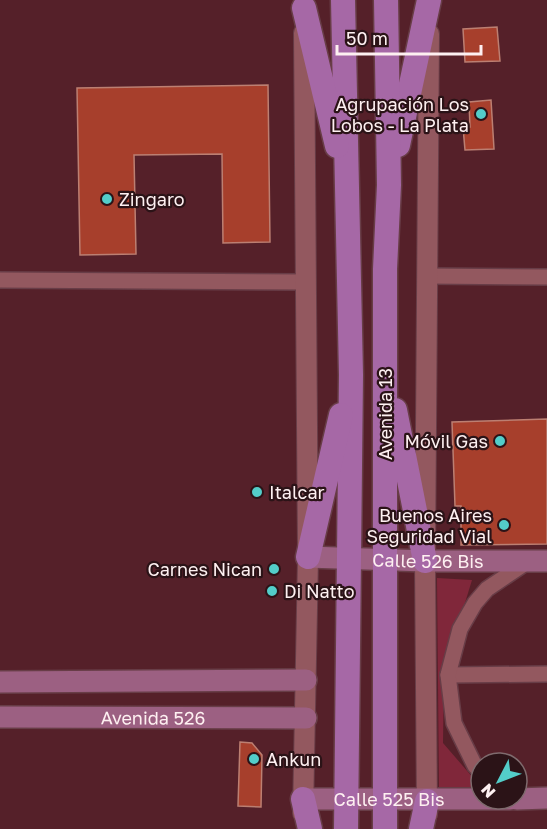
<svg xmlns="http://www.w3.org/2000/svg" width="547" height="829" font-family="'Golos Text',sans-serif">
	<style>
		.green { fill: #80273a }
		.building { fill: #a73f2c; stroke: #bc7f72; stroke-width: 1.5 }
		.lines { fill: none; stroke-linecap: round; stroke-linejoin: round }
		.minor-casing { stroke: #683d47; stroke-width: 18 }
		.tertiary-casing { stroke: #683d47; stroke-width: 22 }
		.secondary-casing { stroke: #683d47; stroke-width: 24 }
		.primary-casing { stroke: #683d47; stroke-width: 27 }
		.minor { stroke: #93585f; stroke-width: 15 }
		.tertiary { stroke: #93585f; stroke-width: 20 }
		.secondary { stroke: #9c6082; stroke-width: 21 }
		.primary { stroke: #a668a6; stroke-width: 24 }
		.poi-dot { fill: #53cdc9; stroke: #2b1317; stroke-width: 2 }
		.labels { text-anchor: middle; dominant-baseline: central; stroke-width: 4.5; stroke-linejoin: round; paint-order: stroke }
		.poi-label { font-size: 18px; fill: #fef0f1; stroke: #2b1317; text-anchor: end }
		.street-label { font-size: 18px; fill: #fef0f1; stroke: #2b1317 }
	</style>
	<rect width="100%" height="100%" fill="#552029"/>
	<!-- green -->
	<path class="green" d="M437,578L472,580L444,671L443,743L481,787H439Z"/>
	<!-- building -->
	<g class="building">
		<path d="M497,27L500,61L465,62L463,29Z"/>
		<path d="M268,85L270,242L223,243L222,154L134,155L136,254L80,255L77,88Z"/>
		<path d="M491,100L494,149L465,150L463,127H470L469,102Z"/>
		<path d="M547,419V544L461,545V506H455L452,422Z"/>
		<path d="M240,742L252,743L262,755L261,807L238,806Z"/>
	</g>
	<g class="lines">
		<defs>
			<g id="minor">
				<path d="M427,276L547,277"/>
				<path d="M0,280L306,282"/>
				<path d="M448,675L547,674"/>
				<path d="M481,772L475,766L454,723L448,675L460,629L475,603L487,589L527,562"/>
			</g>
			<g id="tertiary">
				<path d="M303,813L308,557L304,33"/>
				<path d="M427,814L425,561L429,34"/>
			</g>
			<g id="secondary">
				<path id="s1" d="M308,557L425,561H547"/>
				<path d="M0,682L306,680"/>
				<path id="s2" d="M0,717L306,718"/>
				<path id="s3" d="M303,799H510"/>
				<path d="M517,799L547,798"/>
			</g>
			<g id="primary">
				<path d="M343,0L351,375L346,829"/>
				<path d="M304,8L337,146"/>
				<path d="M398,145L429,0"/>
				<path d="M395,410L425,561"/>
				<path d="M308,557L341,415"/>
				<path d="M303,799L310,829"/>
				<path d="M385,829V269L389,185L386,0"/>
				<path d="M421,829L427,801"/>
			</g>
		</defs>
		<!-- minor casing -->
		<use href="#minor" class="minor-casing"/>
		<!-- tertiary casing -->
		<use href="#tertiary" class="tertiary-casing"/>
		<!-- secondary casing -->
		<use href="#secondary" class="secondary-casing"/>
		<!-- primary casing -->
		<use href="#primary" class="primary-casing"/>
		<!-- minor -->
		<use href="#minor" class="minor"/>
		<!-- tertiary -->
		<use href="#tertiary" class="tertiary"/>
		<!-- secondary -->
		<use href="#secondary" class="secondary"/>
		<!-- primary -->
		<use href="#primary" class="primary"/>
	</g>
	<!-- markers -->
	<g class="poi-dot">
		<circle cx="481" cy="114" r="6"/>
		<circle cx="107" cy="199" r="6"/>
		<circle cx="500" cy="441" r="6"/>
		<circle cx="257" cy="492" r="6"/>
		<circle cx="504" cy="525" r="6"/>
		<circle cx="274" cy="569" r="6"/>
		<circle cx="272" cy="591" r="6"/>
		<circle cx="254" cy="759" r="6"/>
	</g>
	<g class="labels">
		<!-- poi labels -->
		<g class="poi-label">
			<text x="469" y="104">Agrupación Los<tspan x="469" dy="21">Lobos - La Plata</tspan></text>
			<text x="119" y="199" text-anchor="start">Zingaro</text>
			<text x="488" y="441">Móvil Gas</text>
			<text x="269" y="492" text-anchor="start">Italcar</text>
			<text x="492" y="515">Buenos Aires<tspan x="492" dy="21">Seguridad Vial</tspan></text>
			<text x="262" y="569">Carnes Nican</text>
			<text x="284" y="591" text-anchor="start">Di Natto</text>
			<text x="266" y="759" text-anchor="start">Ankun</text>
		</g>
		<!-- street labels -->
		<g class="street-label">
			<text transform="translate(385 414) rotate(-90)">Avenida 13</text>
			<text stroke="none"><textPath href="#s1" startOffset="120">Calle 526 Bis</textPath></text>
			<text stroke="none"><textPath href="#s2" startOffset="153">Avenida 526</textPath></text>
			<text stroke="none"><textPath href="#s3" startOffset="86">Calle 525 Bis</textPath></text>
		</g>
	</g>
	<!-- north arrow -->
	<g transform="translate(499 781) rotate(228)"><circle r="28" fill="#2b1317" stroke="#7f6b6e" stroke-width="1.5"/>
	<path d="M0-4.5L10 22L0 15L-10 22Z" fill="#53cdc9"/>
	<text y="-9" font-size="16" font-weight="bold" text-anchor="middle" fill="#fef0f1">N</text>
	</g>
	<!-- scale -->
	<path d="M337 45v9h144v-9" fill="none" stroke="#fef0f1" stroke-width="3"/>
	<text x="346" y="45" font-size="18" fill="#fef0f1" stroke="#2b1317" stroke-width="4.5" paint-order="stroke">50 m</text>
</svg>
